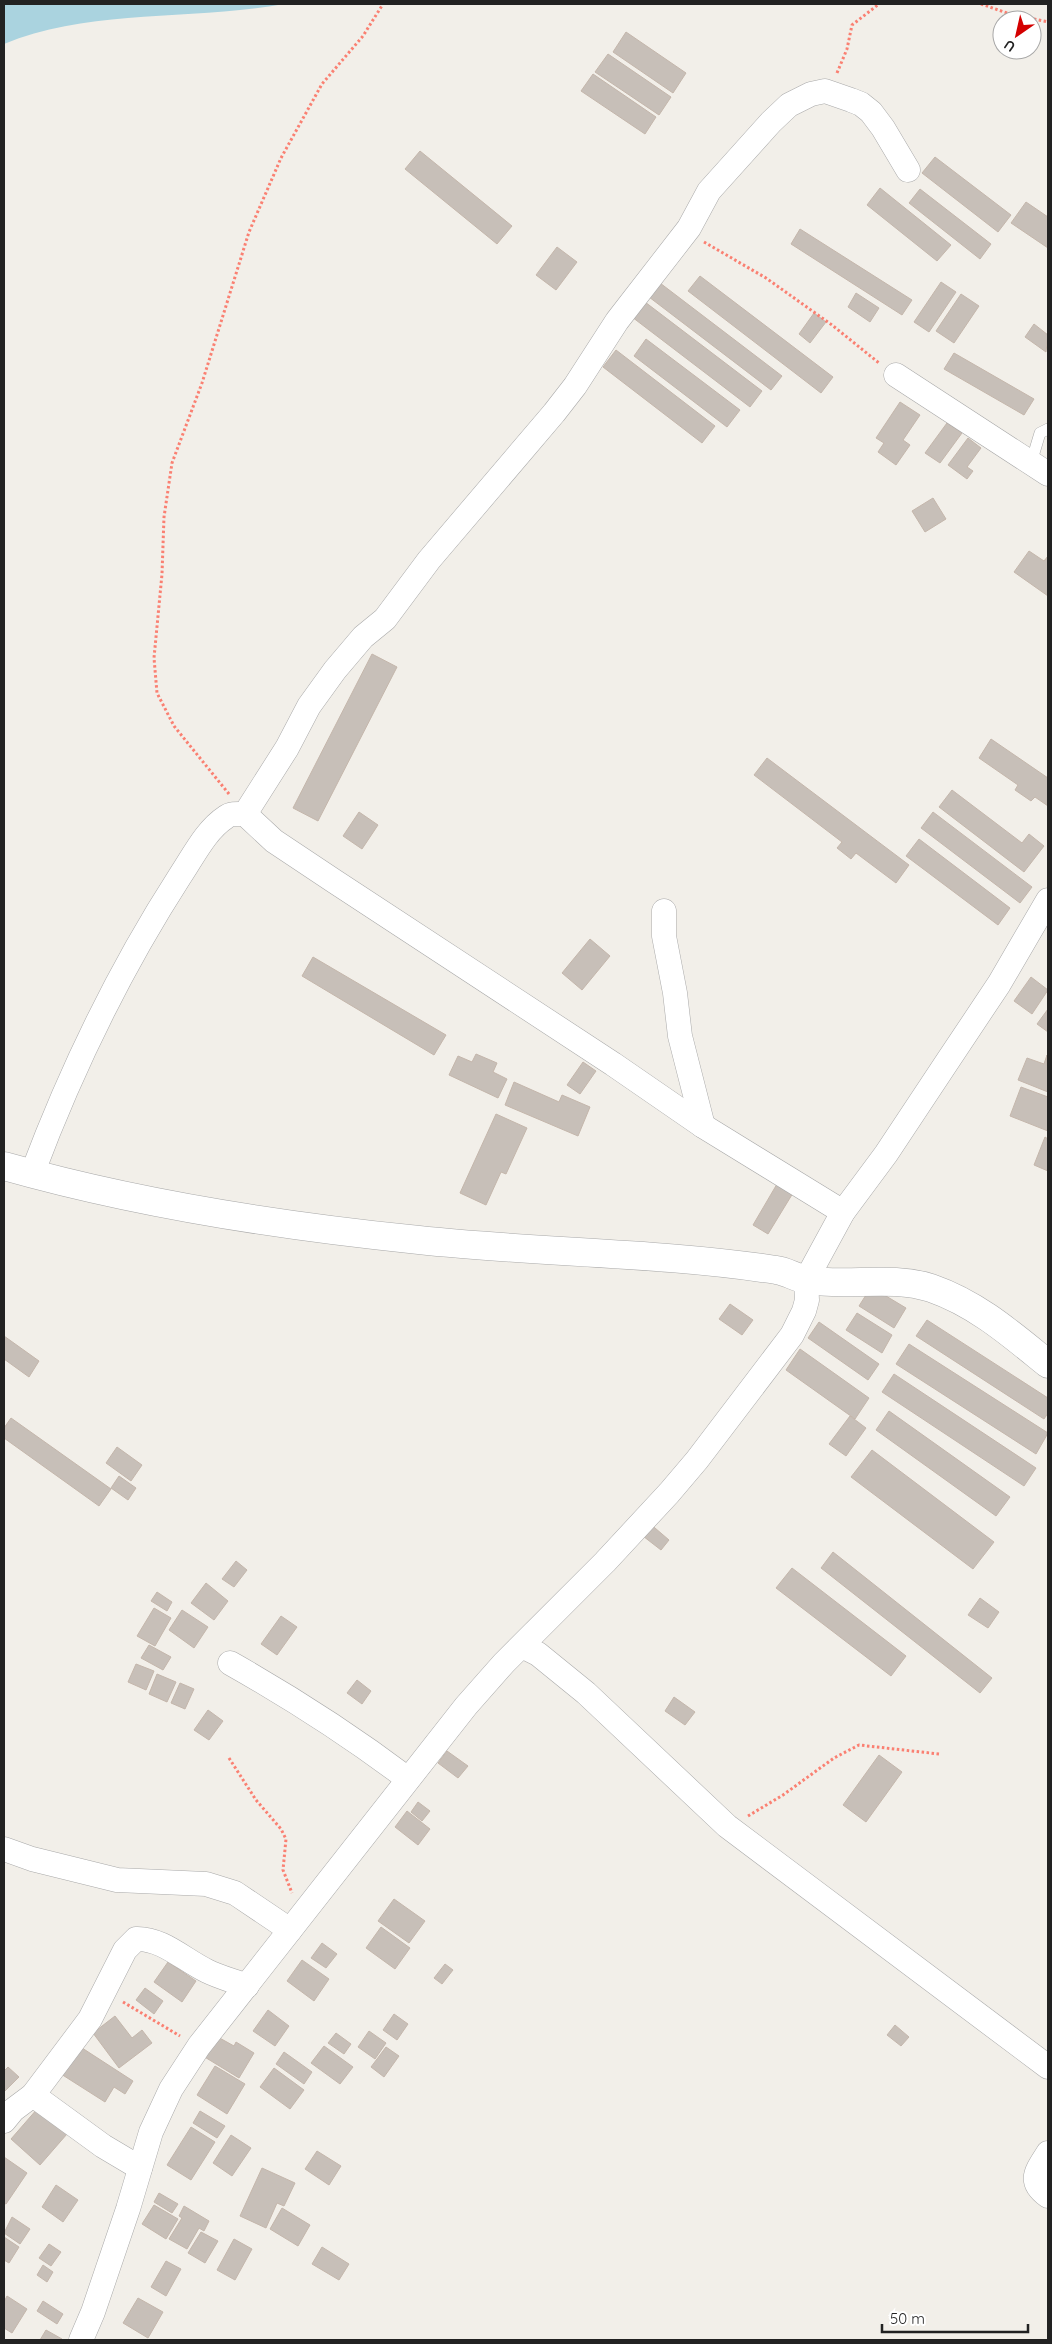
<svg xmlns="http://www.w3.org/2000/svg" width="1052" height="2344" font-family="Quicksand,sans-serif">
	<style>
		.water { fill: #aad3df }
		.building { fill: #c7bfb8; stroke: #c4b6ab }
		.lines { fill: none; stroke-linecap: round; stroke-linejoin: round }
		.service-casing { stroke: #a9a9a9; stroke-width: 12 }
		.minor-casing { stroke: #a9a9a9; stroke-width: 25 }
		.tertiary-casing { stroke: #a9a9a9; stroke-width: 29 }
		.path { stroke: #fa8072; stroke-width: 3; stroke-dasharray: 2.5 2.5; stroke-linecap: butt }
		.service { stroke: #fff; stroke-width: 11 }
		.minor { stroke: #fff; stroke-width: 24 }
		.tertiary { stroke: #fff; stroke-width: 28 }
	</style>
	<rect width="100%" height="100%" fill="#f2efe9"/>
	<!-- water -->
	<path class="water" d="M4,4H284C191,21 92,8 4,44Z"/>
	<!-- building -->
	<g class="building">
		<path d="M626,32L686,73L673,93L613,52Z"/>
		<path d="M608,54L671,97L659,115L595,72Z"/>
		<path d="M593,74L656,117L645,134L581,91Z"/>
		<path d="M420,151L512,226L497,244L405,169Z"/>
		<path d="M935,157L1011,215L998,232L922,173Z"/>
		<path d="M880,188L951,245L937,261L867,205Z"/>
		<path d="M920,189L991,244L980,259L909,203Z"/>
		<path d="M1026,202L1048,217V248L1011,223Z"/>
		<path d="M800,229L912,300L902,315L791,244Z"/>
		<path d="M557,247L577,262L556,290L536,275Z"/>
		<path d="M700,276L833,377L821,393L688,291Z"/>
		<path d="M941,282L956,292L929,332L914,322Z"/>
		<path d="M660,283L782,376L771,390L649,297Z"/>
		<path d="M856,293L879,308L870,322L848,307Z"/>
		<path d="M961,294L979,306L954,343L936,331Z"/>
		<path d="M645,302L762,391L750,407L632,317Z"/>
		<path d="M814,313L826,322L810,343L799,334Z"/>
		<path d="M1034,324L1048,335L1046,352L1025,337Z"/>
		<path d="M646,339L740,410L727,427L634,356Z"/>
		<path d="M616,350L715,426L702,443L603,367Z"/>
		<path d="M954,353L1034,399L1024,415L944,369Z"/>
		<path d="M900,402L920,415L903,440L910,445L896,465L878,452L884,443L876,438Z"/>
		<path d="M947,423L962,433L940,463L925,453Z"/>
		<path d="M968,438L981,448L967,467L973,471L967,479L948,465Z"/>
		<path d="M933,498L946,519L925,532L912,511Z"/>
		<path d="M1029,551L1044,561L1048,556V596L1014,572Z"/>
		<path d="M372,654L397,667L318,821L293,808Z"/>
		<path d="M991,739L1048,778V806L1035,797L1031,801L1015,790L1018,785L979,758Z"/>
		<path d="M767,758L909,865L896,883L856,853L851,859L837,848L842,842L754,775Z"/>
		<path d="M952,790L1022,843L1029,834L1044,846L1024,872L939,807Z"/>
		<path d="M359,812L378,825L362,849L343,836Z"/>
		<path d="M933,812L1032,887L1020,903L921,828Z"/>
		<path d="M919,839L1010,908L998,925L906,856Z"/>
		<path d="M590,939L610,956L582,990L562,973Z"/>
		<path d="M313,957L446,1035L434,1055L302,976Z"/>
		<path d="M1031,977L1048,990L1032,1014L1014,1001Z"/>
		<path d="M1048,1009V1032L1037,1024Z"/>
		<path d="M476,1054L497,1063L493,1072L507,1079L498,1098L449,1075L458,1056L472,1062Z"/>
		<path d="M1047,1055L1048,1092L1018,1080L1027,1058L1044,1064Z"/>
		<path d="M583,1062L596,1071L580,1094L567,1085Z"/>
		<path d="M514,1082L559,1102L562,1095L590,1107L578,1136L505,1105Z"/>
		<path d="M1021,1087L1048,1097V1131L1010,1116Z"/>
		<path d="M496,1114L527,1128L506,1174L501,1172L486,1205L460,1193Z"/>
		<path d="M1045,1137L1048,1139V1171L1034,1165Z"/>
		<path d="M777,1184L793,1193L768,1234L753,1225Z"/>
		<path d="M871,1287L906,1308L894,1328L859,1306Z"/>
		<path d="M730,1304L753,1320L742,1335L719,1319Z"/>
		<path d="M857,1313L892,1335L882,1353L846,1330Z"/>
		<path d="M927,1320L1048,1398V1413L1044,1419L916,1336Z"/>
		<path d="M819,1322L879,1364L868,1380L808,1338Z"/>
		<path d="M4,1336L39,1361L29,1377L4,1359Z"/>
		<path d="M909,1344L1048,1433L1036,1454L896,1364Z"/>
		<path d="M800,1349L869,1398L855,1419L786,1370Z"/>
		<path d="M894,1374L1036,1468L1024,1486L882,1392Z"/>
		<path d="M889,1411L1010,1497L996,1516L876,1430Z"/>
		<path d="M850,1416L866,1428L846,1456L829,1444Z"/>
		<path d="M11,1418L111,1489L99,1506L4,1438V1428Z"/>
		<path d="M117,1447L142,1465L131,1481L106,1463Z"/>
		<path d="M872,1450L994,1542L973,1569L851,1477Z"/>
		<path d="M119,1476L136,1488L128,1500L111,1488Z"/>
		<path d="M648,1522L669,1540L661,1550L639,1533Z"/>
		<path d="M833,1552L992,1678L980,1693L821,1568Z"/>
		<path d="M236,1561L247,1570L234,1587L222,1579Z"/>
		<path d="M792,1568L906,1656L891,1676L776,1588Z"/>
		<path d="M206,1583L228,1601L214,1620L191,1603Z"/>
		<path d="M157,1592L172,1602L167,1611L151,1601Z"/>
		<path d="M980,1598L999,1612L988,1628L968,1615Z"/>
		<path d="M154,1608L171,1618L155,1646L137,1636Z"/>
		<path d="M182,1610L208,1627L194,1648L169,1630Z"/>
		<path d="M281,1616L297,1627L277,1655L261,1644Z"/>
		<path d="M149,1645L171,1657L163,1670L141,1658Z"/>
		<path d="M136,1664L154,1671L146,1690L128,1682Z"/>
		<path d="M157,1674L176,1682L167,1702L149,1694Z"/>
		<path d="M357,1680L371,1691L362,1704L347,1693Z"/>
		<path d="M180,1683L194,1689L185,1709L171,1703Z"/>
		<path d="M674,1697L695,1712L685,1725L665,1711Z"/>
		<path d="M208,1710L223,1721L209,1740L194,1730Z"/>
		<path d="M447,1751L468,1766L458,1778L438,1763Z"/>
		<path d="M879,1755L902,1772L866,1822L843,1805Z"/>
		<path d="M418,1802L430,1811L422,1821L411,1812Z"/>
		<path d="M407,1811L430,1829L418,1845L395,1827Z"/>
		<path d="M394,1899L425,1921L409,1943L378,1921Z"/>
		<path d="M381,1927L410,1948L395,1969L366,1948Z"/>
		<path d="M322,1943L337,1954L326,1968L311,1958Z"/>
		<path d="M302,1960L329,1979L314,2001L287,1981Z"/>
		<path d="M168,1962L196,1981L182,2002L154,1982Z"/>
		<path d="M445,1964L453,1970L442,1984L434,1978Z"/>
		<path d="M145,1988L163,2001L154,2014L136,2000Z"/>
		<path d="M268,2010L289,2026L275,2046L253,2031Z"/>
		<path d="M394,2014L408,2024L397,2040L383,2030Z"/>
		<path d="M115,2016L132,2038L142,2030L152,2043L119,2068L93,2033Z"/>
		<path d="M895,2025L909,2037L901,2046L887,2035Z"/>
		<path d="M369,2031L386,2043L375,2059L358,2047Z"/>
		<path d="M336,2033L351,2044L344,2054L328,2043Z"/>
		<path d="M216,2036L234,2046L236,2042L254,2053L239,2078L203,2056Z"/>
		<path d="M79,2046L133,2081L125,2094L114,2087L105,2102L61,2074Z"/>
		<path d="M324,2046L353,2067L340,2084L311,2063Z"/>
		<path d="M386,2047L399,2056L384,2077L371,2067Z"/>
		<path d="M284,2052L312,2072L304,2084L276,2064Z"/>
		<path d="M215,2066L245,2084L227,2114L197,2095Z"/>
		<path d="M8,2067L19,2077L4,2092V2071Z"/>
		<path d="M274,2068L304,2090L290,2109L260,2087Z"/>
		<path d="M38,2108L67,2134L40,2165L11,2139Z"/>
		<path d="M200,2111L225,2126L217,2138L193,2123Z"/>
		<path d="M191,2127L215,2142L191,2180L167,2165Z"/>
		<path d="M231,2135L251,2148L232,2176L213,2163Z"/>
		<path d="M317,2151L341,2166L329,2185L305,2169Z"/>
		<path d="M4,2157L27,2173L6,2204L4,2203Z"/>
		<path d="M262,2168L295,2183L284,2206L277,2203L266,2228L240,2216Z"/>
		<path d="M56,2185L78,2200L63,2222L42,2207Z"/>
		<path d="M159,2193L178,2204L172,2213L154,2202Z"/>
		<path d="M154,2205L178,2219L166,2239L142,2224Z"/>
		<path d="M184,2206L209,2221L204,2231L199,2228L187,2249L169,2239L182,2218L179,2216Z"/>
		<path d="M282,2208L310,2225L298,2246L270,2229Z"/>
		<path d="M12,2217L30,2229L20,2244L4,2233Z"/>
		<path d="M201,2232L218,2241L205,2263L188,2253Z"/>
		<path d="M4,2237L19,2247L9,2263L4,2260Z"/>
		<path d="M234,2239L252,2249L235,2280L217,2270Z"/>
		<path d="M49,2244L61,2252L51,2266L39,2258Z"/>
		<path d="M322,2247L349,2264L339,2280L312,2264Z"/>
		<path d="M166,2261L181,2269L166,2296L151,2287Z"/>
		<path d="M43,2265L53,2272L47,2282L37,2275Z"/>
		<path d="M7,2296L27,2309L12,2333L4,2328V2302Z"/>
		<path d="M138,2298L163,2312L148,2338L123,2323Z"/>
		<path d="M43,2301L63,2314L57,2324L37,2311Z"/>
		<path d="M46,2330L62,2339L61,2340H40Z"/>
	</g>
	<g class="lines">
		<defs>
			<path id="service" d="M1031,463L1040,433L1048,429"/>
			<g id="minor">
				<path d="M896,375L1048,474"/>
				<path d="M245,814L287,748L309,706L335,670L363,637L385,619L429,560L554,413L575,386L617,321L689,228L709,191L771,122L789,105L811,94L825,91L851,100L861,104L871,112L883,128L908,170"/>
				<path d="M664,911V936L675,993L680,1036L703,1126"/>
				<path d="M32,1174C71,1070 120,969 180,876C194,855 206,830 226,817C231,813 239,814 245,814L274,841L334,881L613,1064L703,1126L843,1212"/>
				<path d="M522,1646L538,1654L586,1693L727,1826L1048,2067"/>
				<path d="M230,1663C292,1698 351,1736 408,1779"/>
				<path d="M4,1849L32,1859L117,1880L206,1884L235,1893L290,1930"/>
				<path d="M33,2095L103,2146L140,2168"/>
				<path d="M4,2121L13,2110L33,2095L90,2019L125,1950L136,1939C162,1938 184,1960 207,1971C219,1977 234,1981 247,1986"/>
				<path d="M1048,2153C1037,2171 1027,2181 1048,2196"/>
				<path d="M81,2340L93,2312L128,2209L151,2132L171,2089L199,2046L466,1706L504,1663L605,1562L669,1493L697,1460L792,1335L804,1311L807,1300L806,1280L843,1212L886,1154L949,1059L999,984L1048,900"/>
			</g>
			<path id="tertiary" d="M4,1166C138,1204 280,1226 419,1240C538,1253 658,1252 776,1270C786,1271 796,1278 807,1280C847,1287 891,1275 931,1288C977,1304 1011,1334 1048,1364"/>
		</defs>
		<!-- service casing -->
		<use href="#service" class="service-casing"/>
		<!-- minor casing -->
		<use href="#minor" class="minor-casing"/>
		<!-- tertiary casing -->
		<use href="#tertiary" class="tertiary-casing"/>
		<!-- path -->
		<g class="path">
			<path d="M981,4L1007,13L1048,22"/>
			<path d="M837,73L847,49L852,25L879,4"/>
			<path d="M704,242L766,278L832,325L879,363"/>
			<path d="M229,794L174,726L157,693L154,658L162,574L164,517L172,463L202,383L249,232L281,158L322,84L363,36L383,4"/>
			<path d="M229,1758L256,1800L281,1829L286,1839L283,1870L292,1893"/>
			<path d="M748,1816L783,1795L834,1758L859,1745L939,1754"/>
			<path d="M123,2002L180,2036"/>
		</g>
		<!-- service -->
		<use href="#service" class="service"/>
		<!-- minor -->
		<use href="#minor" class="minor"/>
		<!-- tertiary -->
		<use href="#tertiary" class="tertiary"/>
	</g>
	<!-- border -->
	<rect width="1052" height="2344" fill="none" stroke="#222222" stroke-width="10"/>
	<!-- north arrow -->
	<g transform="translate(1017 35) rotate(214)"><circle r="24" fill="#ffffff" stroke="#a7a7a7"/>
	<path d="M0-4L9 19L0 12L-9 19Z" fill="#d40000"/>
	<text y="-8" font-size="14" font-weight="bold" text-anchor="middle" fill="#222222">U</text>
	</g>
	<!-- scale -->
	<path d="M882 2324v8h146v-8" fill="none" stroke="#222222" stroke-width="2.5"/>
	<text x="890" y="2324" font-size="15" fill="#222222" stroke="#ffffff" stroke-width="4" paint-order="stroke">50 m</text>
</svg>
